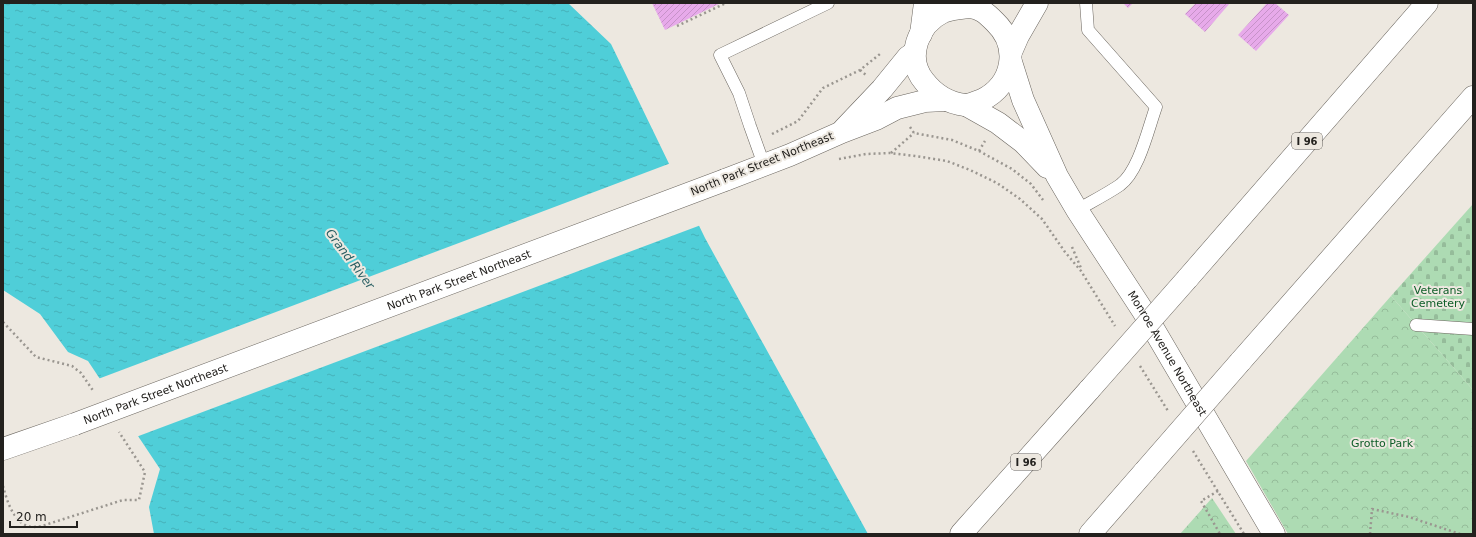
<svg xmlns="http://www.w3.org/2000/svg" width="1476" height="537" font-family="'DejaVu Sans',sans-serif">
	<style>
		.forest { fill: url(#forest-crowns) }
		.cemetery { fill: url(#cemetery-stones) }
		.water { fill: url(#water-ripples) }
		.pier { fill: #ede8e0 }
		.building { fill: url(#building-hatch) }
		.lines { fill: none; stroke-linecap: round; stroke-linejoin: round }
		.lane-casing { stroke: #6a655e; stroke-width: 13 }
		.street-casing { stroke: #6a655e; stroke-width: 23 }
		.secondary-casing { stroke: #6a655e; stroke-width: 23 }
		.highway-casing { stroke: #6a655e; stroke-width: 23 }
		.path { stroke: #9a9690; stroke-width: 2.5; stroke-dasharray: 2 3; stroke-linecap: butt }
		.lane { stroke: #fff; stroke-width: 12 }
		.street { stroke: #fff; stroke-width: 22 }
		.secondary { stroke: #fff; stroke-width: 22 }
		.highway { stroke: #fff; stroke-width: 22 }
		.secondary-bridge-casing { stroke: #6a655e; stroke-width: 23; stroke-linecap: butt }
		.highway-bridge-casing { stroke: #6a655e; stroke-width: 23; stroke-linecap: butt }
		.secondary-bridge { stroke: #fff; stroke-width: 22 }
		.highway-bridge { stroke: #fff; stroke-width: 22 }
		.labels { text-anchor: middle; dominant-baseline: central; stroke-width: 4; stroke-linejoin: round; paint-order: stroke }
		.shield { fill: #ede8e0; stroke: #605d58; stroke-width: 1 }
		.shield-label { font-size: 10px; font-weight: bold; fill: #23211e }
		.street-label { font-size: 11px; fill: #23211e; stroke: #ede8e0 }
		.park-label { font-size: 11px; fill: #0d5d27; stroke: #ede8e0 }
		.water-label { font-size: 12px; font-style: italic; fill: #2a5f63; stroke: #ede8e0 }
	</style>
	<defs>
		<pattern id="forest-crowns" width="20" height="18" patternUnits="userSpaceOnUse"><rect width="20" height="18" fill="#addbb3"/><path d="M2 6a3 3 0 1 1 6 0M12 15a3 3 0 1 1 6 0" fill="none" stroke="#95bc9a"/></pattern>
		<pattern id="cemetery-stones" width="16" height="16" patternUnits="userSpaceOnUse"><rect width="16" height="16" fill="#addbb3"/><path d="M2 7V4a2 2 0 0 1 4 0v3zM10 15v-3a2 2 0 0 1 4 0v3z" fill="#95bc9a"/></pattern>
		<pattern id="water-ripples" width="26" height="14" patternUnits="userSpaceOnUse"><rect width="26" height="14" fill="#4fced8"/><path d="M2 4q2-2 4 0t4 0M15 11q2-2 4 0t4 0" fill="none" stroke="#45b1b9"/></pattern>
		<pattern id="building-hatch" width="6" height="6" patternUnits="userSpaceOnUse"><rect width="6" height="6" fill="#e7aaea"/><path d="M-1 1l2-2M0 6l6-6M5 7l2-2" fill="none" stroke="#c692c8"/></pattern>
	</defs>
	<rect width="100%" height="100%" fill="#ede8e0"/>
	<!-- forest -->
	<g class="forest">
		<path d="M1391,296L1473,390V534H1288L1246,461Z"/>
		<path d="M1212,498L1236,534H1180Z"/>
	</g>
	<!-- cemetery -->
	<path class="cemetery" d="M1473,204V390L1391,296Z"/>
	<!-- water -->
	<path class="water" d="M3,3H568L611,44L705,238L868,534H154L149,507L160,469L88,361L68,352L40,314L3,290Z"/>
	<!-- pier -->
	<path class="pier" d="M671,163L701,225L136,437L98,379Z"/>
	<!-- building -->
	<g class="building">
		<path d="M652,3H721L665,30Z"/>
		<path d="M1123,3H1133L1128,8Z"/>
		<path d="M1196,3H1230L1205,32L1185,14Z"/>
		<path d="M1267,3H1275L1289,15L1256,51L1238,35Z"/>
	</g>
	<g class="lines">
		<defs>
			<g id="lane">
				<path d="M764,165L750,126L739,93L720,55L828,3"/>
				<path d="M1077,210C1091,202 1107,194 1120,185C1139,171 1148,129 1156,107L1088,30L1086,3"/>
				<path d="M1416,325L1473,329"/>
			</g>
			<path id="street" d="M921,34L925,3"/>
			<g id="secondary">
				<path d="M970,7C981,8 987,14 995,22C1020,46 1014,84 982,100C977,102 970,105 965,105C948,103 934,94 924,81C905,58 918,24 943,12C952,8 960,8 970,7Z"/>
				<path d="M1011,52L1018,36L1037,3"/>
				<path id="s1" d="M1011,62L1023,100L1057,176L1077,210L1143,311L1274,534"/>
				<path d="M966,105L998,123L1023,142L1047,167"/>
				<path d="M844,129L882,89L908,57L914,53"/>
				<path d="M725,180L790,155L842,132L876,119L897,108L925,101L945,100"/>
				<path d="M3,449L75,424"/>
			</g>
			<g id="highway">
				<path d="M1187,279L1427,3"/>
				<path d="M1240,362L1473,97"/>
				<path d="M961,534L1090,389"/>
				<path d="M1090,534L1145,471"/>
			</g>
		</defs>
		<!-- lane casing -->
		<use href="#lane" class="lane-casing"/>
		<!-- street casing -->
		<use href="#street" class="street-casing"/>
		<!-- secondary casing -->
		<use href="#secondary" class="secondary-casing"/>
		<!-- highway casing -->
		<use href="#highway" class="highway-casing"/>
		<!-- path -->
		<g class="path">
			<path d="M677,26L726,3"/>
			<path d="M860,70L866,75"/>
			<path d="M910,127L914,133L952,140L979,151L1012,169L1031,184L1043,200"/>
			<path d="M772,134L798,121L823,88L860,70L880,54"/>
			<path d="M979,151L985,141"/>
			<path d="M891,153L914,133"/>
			<path d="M839,159L866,154L890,153L915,156L947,161L970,170L997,183L1020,199L1042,219L1065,252L1081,271L1115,326"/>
			<path d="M1072,247L1081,268"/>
			<path d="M3,322L36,357L72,366L81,373L94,392"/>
			<path d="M1140,366L1168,411"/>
			<path d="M1193,451L1244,534"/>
			<path d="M3,486C7,501 14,525 32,527C38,527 43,526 48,524L123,500H139L145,472L119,432"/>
			<path d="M1218,491L1201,501L1220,534"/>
			<path d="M1370,534L1372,509L1409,517L1460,534"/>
		</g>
		<!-- lane -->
		<use href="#lane" class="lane"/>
		<!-- street -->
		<use href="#street" class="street"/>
		<!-- secondary -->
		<use href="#secondary" class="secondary"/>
		<!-- highway -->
		<use href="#highway" class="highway"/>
		<defs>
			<g id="secondary-bridge">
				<path id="s2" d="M75,424L725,180"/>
			</g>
			<g id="highway-bridge">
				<path d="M1090,389L1187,279"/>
				<path d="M1145,471L1240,362"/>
			</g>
		</defs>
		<!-- secondary-bridge casing -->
		<use href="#secondary-bridge" class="secondary-bridge-casing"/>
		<!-- highway-bridge casing -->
		<use href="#highway-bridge" class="highway-bridge-casing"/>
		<!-- secondary-bridge -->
		<use href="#secondary-bridge" class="secondary-bridge"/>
		<!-- highway-bridge -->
		<use href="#highway-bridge" class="highway-bridge"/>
	</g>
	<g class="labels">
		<!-- shield labels -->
		<g class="shield">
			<rect x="1292" y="133" width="30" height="16" rx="3"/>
			<rect x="1011" y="454" width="30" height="16" rx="3"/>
		</g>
		<g class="shield-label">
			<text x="1307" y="141">I 96</text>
			<text x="1026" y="462">I 96</text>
		</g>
		<!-- street labels -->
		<g class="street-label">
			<text transform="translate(762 164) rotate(-22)">North Park Street Northeast</text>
			<text stroke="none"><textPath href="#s2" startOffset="410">North Park Street Northeast</textPath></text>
			<text stroke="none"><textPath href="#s1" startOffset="332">Monroe Avenue Northeast</textPath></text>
			<text stroke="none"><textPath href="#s2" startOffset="86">North Park Street Northeast</textPath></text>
		</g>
		<!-- park labels -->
		<g class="park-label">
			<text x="1438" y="290">Veterans<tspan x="1438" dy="13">Cemetery</tspan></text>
			<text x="1382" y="443">Grotto Park</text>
		</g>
		<!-- water labels -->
		<g class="water-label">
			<text transform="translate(350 259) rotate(53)">Grand River</text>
		</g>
	</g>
	<!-- border -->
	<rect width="1476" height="537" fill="none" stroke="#23211e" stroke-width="8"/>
	<!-- scale -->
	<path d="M10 521v6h67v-6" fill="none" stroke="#23211e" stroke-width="2"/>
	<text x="16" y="521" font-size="12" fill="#23211e" stroke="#ede8e0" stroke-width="3" paint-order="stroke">20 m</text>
</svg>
